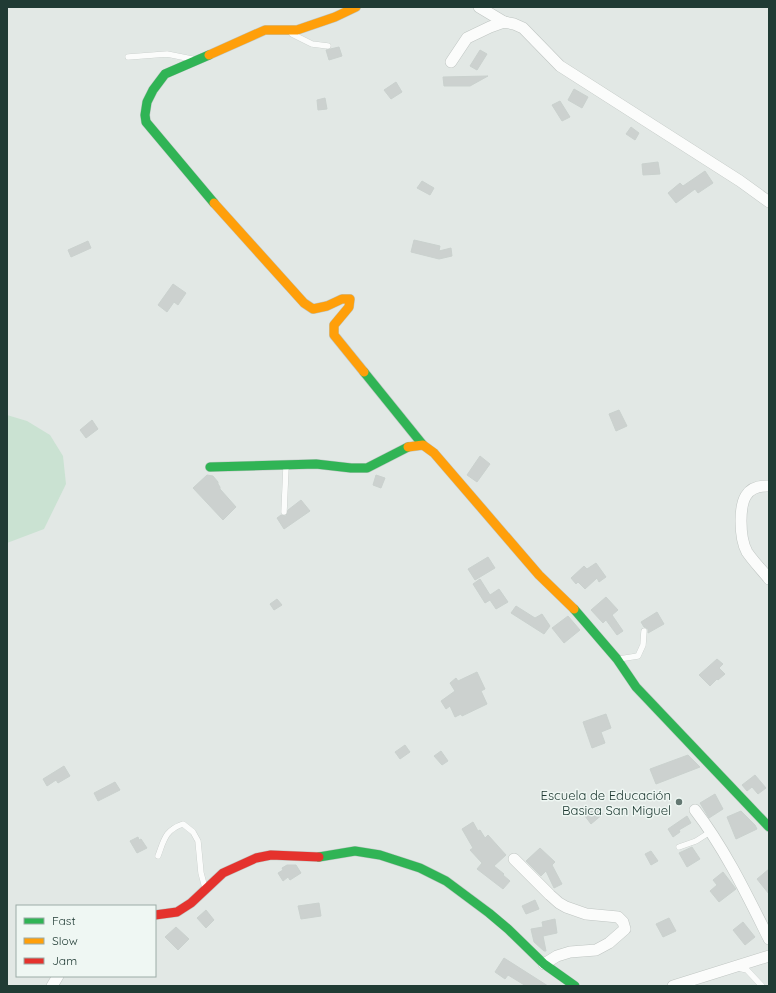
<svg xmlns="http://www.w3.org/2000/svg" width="776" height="993" font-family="Quicksand,sans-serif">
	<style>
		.green { fill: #cae2d2 }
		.building { fill: #ccd1cf; stroke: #cad1ce }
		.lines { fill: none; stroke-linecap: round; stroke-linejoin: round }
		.lane-casing { stroke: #bfc5c2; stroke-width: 6 }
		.street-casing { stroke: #bfc5c2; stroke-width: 12 }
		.fast-casing { stroke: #bec6c3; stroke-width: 10 }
		.slow-casing { stroke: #bec6c3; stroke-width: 10 }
		.jam-casing { stroke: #bec6c3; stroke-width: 10 }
		.lane { stroke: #fbfcfb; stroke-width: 5.5 }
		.street { stroke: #fbfcfb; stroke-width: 11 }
		.fast { stroke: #30b455; stroke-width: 9 }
		.slow { stroke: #ff9f0a; stroke-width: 9 }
		.jam { stroke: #e5322d; stroke-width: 9 }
		.poi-dot { fill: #647872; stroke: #eff7f3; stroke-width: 1.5 }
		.labels { text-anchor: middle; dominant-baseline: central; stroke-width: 3; stroke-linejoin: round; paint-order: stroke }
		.poi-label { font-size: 13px; fill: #203b34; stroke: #eff7f3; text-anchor: end }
	</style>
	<rect width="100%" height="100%" fill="#e2e8e5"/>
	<!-- green -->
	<path class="green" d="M7,415L27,421L50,435L63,456L66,484L44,529L7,543Z"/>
	<!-- building -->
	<g class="building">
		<path d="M339,47L342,56L329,60L326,50Z"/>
		<path d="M480,50L487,54L477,70L470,66Z"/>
		<path d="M488,76L470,86H444L443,77Z"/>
		<path d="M396,82L402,92L391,99L384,90Z"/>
		<path d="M574,89L588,97L582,108L568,100Z"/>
		<path d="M325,98L327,109L318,110L317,100Z"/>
		<path d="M560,101L570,117L562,121L552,105Z"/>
		<path d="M631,127L639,133L635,140L626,134Z"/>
		<path d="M658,162L660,174L643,175L642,164Z"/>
		<path d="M705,171L713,183L698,193L695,189L676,203L668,193L680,183L683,186Z"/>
		<path d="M422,181L434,188L430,195L417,188Z"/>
		<path d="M414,240L440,246L439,251L451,248L452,256L439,259L411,252Z"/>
		<path d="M88,241L91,248L71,257L68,250Z"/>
		<path d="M173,284L186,293L178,305L174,302L167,312L158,305Z"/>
		<path d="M619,410L627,426L616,431L609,414Z"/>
		<path d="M92,420L98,429L86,438L80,430Z"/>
		<path d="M480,456L490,464L477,482L467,475Z"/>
		<path d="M207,475L213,476L218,482V484L220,487V489L236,507L223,520L193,488Z"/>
		<path d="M376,475L385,478L381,488L373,485Z"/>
		<path d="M301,500L310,511L284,529L277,518L281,515L286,516L288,510Z"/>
		<path d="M488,557L495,568L475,580L468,569Z"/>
		<path d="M596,563L606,577L599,582L597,578L585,589L578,582L576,584L571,578L584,566L587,569Z"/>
		<path d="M480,579L490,595L499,589L508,602L496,609L490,600L485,603L473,584Z"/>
		<path d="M606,597L618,610L612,615L623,631L617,635L606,620L603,623L591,610Z"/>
		<path d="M277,599L282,605L274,610L270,604Z"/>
		<path d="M516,606L535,618L542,614L550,626L544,634L511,613Z"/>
		<path d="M657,612L664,624L648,633V629L644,627L641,622Z"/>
		<path d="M568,616L580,630L564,643L552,628Z"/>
		<path d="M717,659L723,664L719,668L725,674L718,680L717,679L710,686L699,675Z"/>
		<path d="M477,672L485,689L481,691L487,704L462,716L461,714L455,717L450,706L446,709L441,701L455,691L450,683L456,678L458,681Z"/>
		<path d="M606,714L611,728L601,732L605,743L592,748L583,722Z"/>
		<path d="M405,745L410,752L400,759L395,752Z"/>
		<path d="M441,751L448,761L442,765L434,756Z"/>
		<path d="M688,755L700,767L656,784L650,769Z"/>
		<path d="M64,766L70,776L58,783L56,780L47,786L43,779Z"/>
		<path d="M755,775L766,788L758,794L752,787L747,791L742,785Z"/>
		<path d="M115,782L120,790L98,801L94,793Z"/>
		<path d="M715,794L723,809L709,818L700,803Z"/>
		<path d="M597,807L603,814L591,824L585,816Z"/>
		<path d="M741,811L755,825L757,829L736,839L727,817Z"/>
		<path d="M687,816L691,823L679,830L680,832L673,837L668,829Z"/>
		<path d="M473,822L478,831L480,830L485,838L488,835L506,855L494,866L504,874L503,875L510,881L503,889L477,869L482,863L470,850L473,848L462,829Z"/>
		<path d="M138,837L139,840L141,839L147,848L137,853L130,841Z"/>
		<path d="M692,847L700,859L687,867L679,853Z"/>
		<path d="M540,848L555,862L552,865L562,884L554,888L546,871L541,876L526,861Z"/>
		<path d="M651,851L658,861L651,865L645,854Z"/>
		<path d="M287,865H296L301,873L290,880L288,877L283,881L278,873L283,870L282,868Z"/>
		<path d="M769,869V894L757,879Z"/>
		<path d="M723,872L736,889L719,902L710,891L717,885L713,880Z"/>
		<path d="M535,900L539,909L526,914L522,906Z"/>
		<path d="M319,903L321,916L301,919L298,906Z"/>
		<path d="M206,910L214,920L206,928L197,918Z"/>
		<path d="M669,918L676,931L663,937L656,924Z"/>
		<path d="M555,919L557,933L543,936L546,951H544L534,942L531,929L543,927L542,922Z"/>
		<path d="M743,922L755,937L745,945L733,930Z"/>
		<path d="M176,927L189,939L178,950L165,937Z"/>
		<path d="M504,958L548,986H526L508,975L505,979L495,972Z"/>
	</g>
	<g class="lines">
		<defs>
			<g id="lane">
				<path d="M292,34L312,44L328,46"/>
				<path d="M128,57L167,54L192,59"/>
				<path d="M284,512L286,467"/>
				<path d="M619,659L638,656L643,645L644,631"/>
				<path d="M679,847L696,841L710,832"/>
				<path d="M158,856C164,840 165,830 183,824L193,832L198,841L201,873L205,888"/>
				<path d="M738,968L747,970L762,986"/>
			</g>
			<g id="street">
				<path d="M479,7L504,22"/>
				<path d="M451,62L467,38L490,27L504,22L514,24L523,28L560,66L740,181L769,202"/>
				<path d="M769,486C745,485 741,501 741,521C741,531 742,543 747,552C753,561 762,570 769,579"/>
				<path d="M695,810C725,849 747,895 769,939"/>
				<path d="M514,859L550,895L559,903L566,907L586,914L618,917L623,922L625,929L609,943L596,950L570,952L557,956L544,964"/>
				<path d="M52,986L58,976"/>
				<path d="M673,986L769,956"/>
			</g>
			<g id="fast">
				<path d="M209,55L165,74L153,90L147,102L145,115L146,122L214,203"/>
				<path d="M364,372L423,445"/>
				<path d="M210,467L316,464L351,468H367L408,447"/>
				<path d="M574,609L617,659L636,687L769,827"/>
				<path d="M319,857L355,851L380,855L420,868L446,881L489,913L508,929L544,964L575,986"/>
			</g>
			<g id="slow">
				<path d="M209,55L265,30H297L335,17L356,7"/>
				<path d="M214,203L304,303L313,309L327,306L342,299H350L349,307L334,325V335L364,372"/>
				<path d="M408,447L423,445L434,453L539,575L574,609"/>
			</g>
			<path id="jam" d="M155,915L177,912L191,903L223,873L256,858L271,855L319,857"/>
		</defs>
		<!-- lane casing -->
		<use href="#lane" class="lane-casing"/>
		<!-- street casing -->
		<use href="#street" class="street-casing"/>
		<!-- fast casing -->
		<use href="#fast" class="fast-casing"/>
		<!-- slow casing -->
		<use href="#slow" class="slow-casing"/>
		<!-- jam casing -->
		<use href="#jam" class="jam-casing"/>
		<!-- lane -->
		<use href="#lane" class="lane"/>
		<!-- street -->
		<use href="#street" class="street"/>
		<!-- fast -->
		<use href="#fast" class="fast"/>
		<!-- slow -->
		<use href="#slow" class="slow"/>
		<!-- jam -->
		<use href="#jam" class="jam"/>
	</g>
	<!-- markers -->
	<circle class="poi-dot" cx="679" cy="802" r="4"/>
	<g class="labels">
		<!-- poi labels -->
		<g class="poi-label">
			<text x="671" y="795">Escuela de Educación<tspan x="671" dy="15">Basica San Miguel</tspan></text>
		</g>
	</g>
	<!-- border -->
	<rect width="776" height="993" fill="none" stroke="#203b34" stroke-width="16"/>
	<!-- legend -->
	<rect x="16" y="905" width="140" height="72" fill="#eff7f3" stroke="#9caca7"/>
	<rect x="24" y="918" width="20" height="6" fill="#30b455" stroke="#9caca7"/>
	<text x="52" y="925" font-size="12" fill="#203b34">Fast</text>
	<rect x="24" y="938" width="20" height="6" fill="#ff9f0a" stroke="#9caca7"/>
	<text x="52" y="945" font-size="12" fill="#203b34">Slow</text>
	<rect x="24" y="958" width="20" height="6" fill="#e5322d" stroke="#9caca7"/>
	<text x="52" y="965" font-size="12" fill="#203b34">Jam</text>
</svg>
